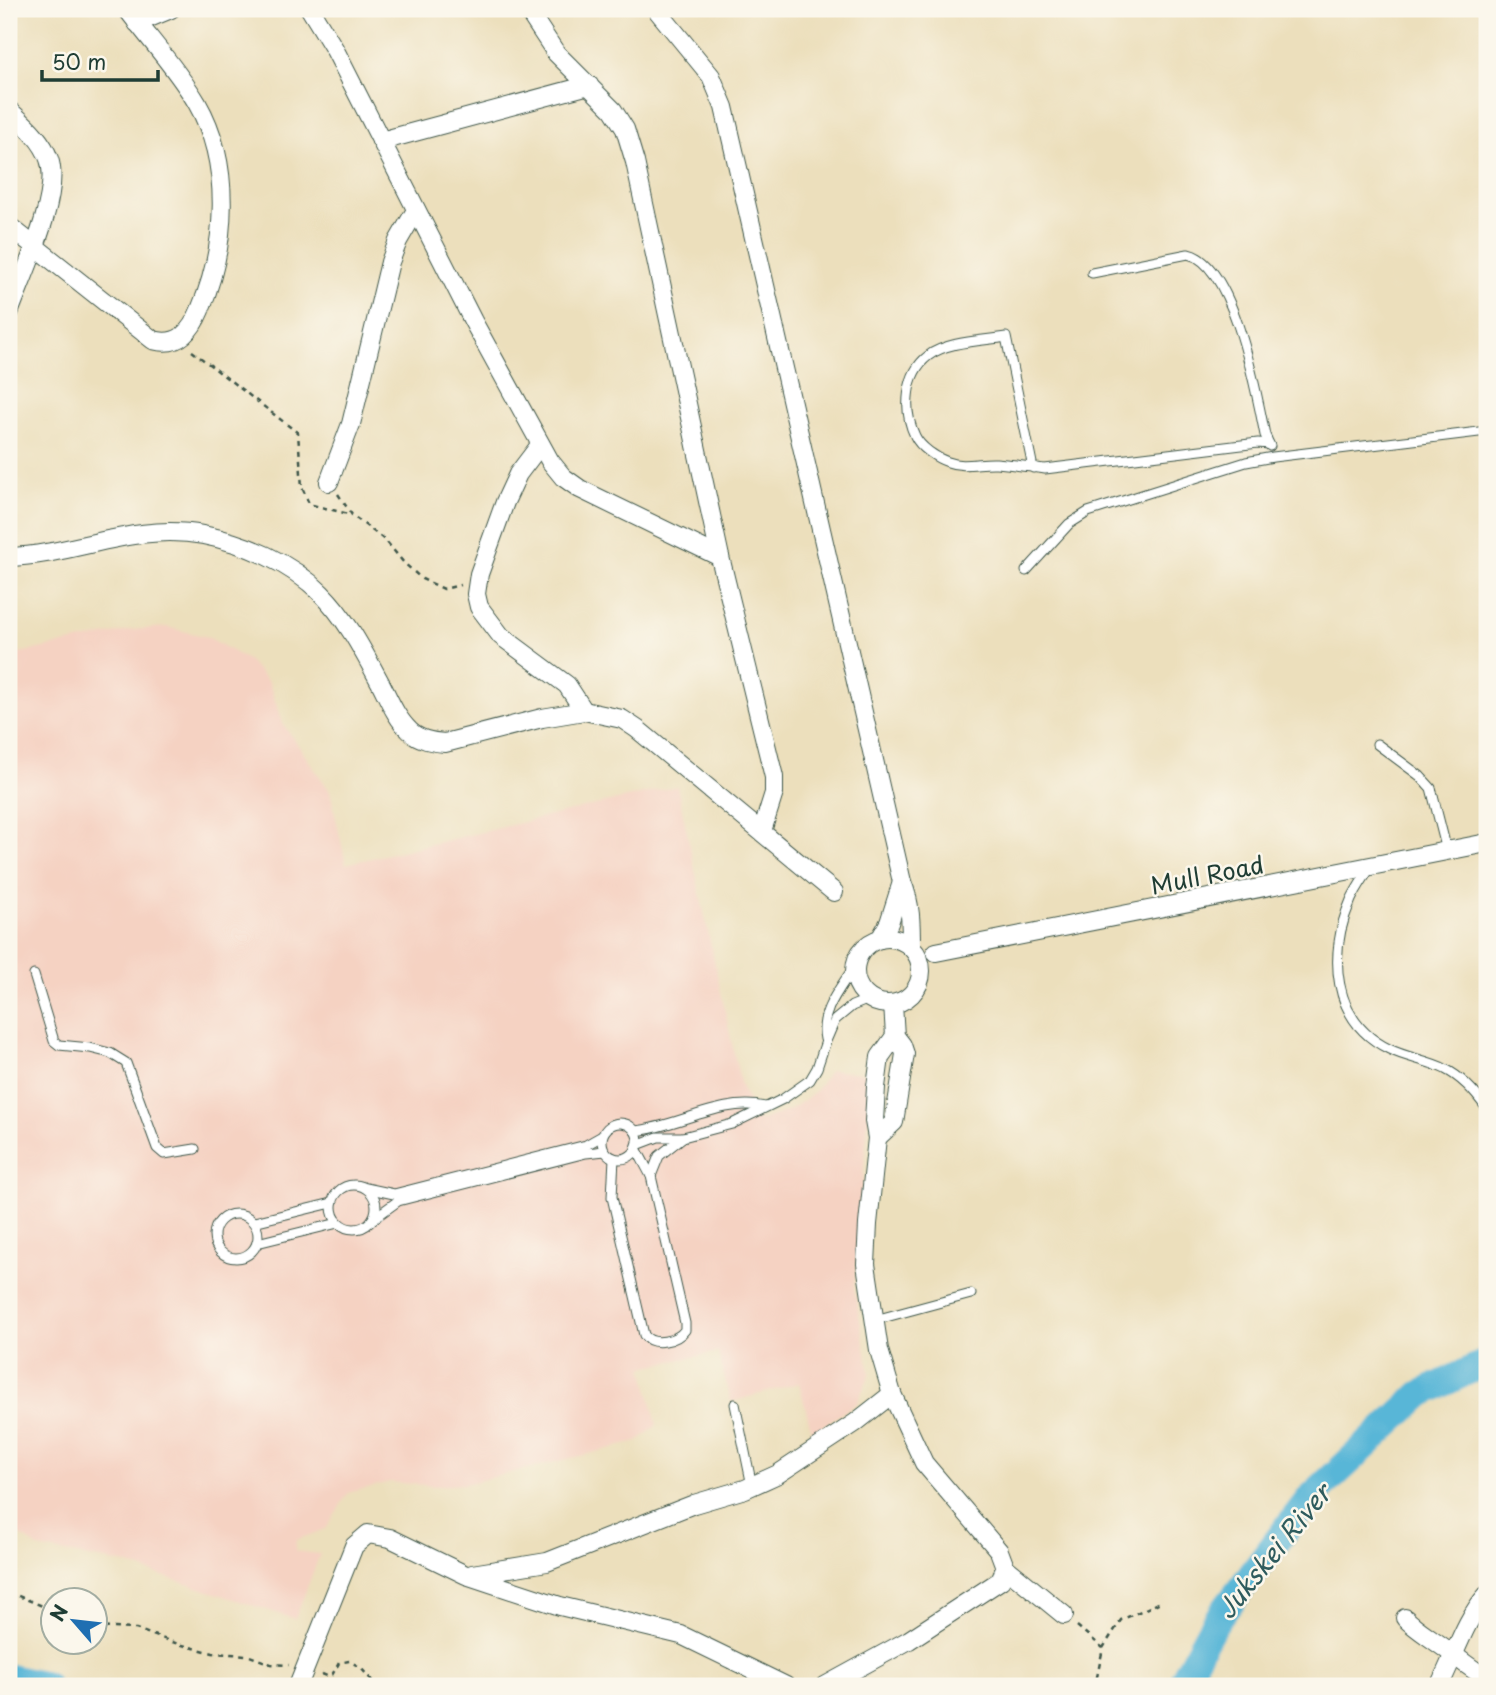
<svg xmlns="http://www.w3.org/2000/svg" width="1496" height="1695" font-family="'Playpen Sans',sans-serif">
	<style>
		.built { fill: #f5d2c2 }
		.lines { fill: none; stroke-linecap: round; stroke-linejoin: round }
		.river { stroke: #59b6d7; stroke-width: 28 }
		.service-casing { stroke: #3e5548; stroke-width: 11 }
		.minor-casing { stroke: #3e5548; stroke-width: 20 }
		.path { stroke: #3e5548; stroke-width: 2.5; stroke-dasharray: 5 5; stroke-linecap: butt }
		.service { stroke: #fff; stroke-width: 9 }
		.minor { stroke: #fff; stroke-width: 18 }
		.labels { text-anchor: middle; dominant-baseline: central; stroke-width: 5; stroke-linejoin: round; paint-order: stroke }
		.street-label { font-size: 24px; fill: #1f3d34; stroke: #fbf7ec }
		.water-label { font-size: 26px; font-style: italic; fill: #2e5b5d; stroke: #fbf7ec }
	</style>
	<rect width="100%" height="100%" fill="#fbf7ec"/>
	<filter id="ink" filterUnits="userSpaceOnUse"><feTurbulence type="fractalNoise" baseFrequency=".0143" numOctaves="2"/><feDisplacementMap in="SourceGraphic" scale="14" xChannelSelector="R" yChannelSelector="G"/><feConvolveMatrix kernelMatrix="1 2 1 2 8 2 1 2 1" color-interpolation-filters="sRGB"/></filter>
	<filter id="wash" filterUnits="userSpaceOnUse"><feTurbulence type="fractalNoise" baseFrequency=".00686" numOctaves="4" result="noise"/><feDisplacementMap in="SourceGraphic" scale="28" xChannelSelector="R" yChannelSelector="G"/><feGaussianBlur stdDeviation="1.57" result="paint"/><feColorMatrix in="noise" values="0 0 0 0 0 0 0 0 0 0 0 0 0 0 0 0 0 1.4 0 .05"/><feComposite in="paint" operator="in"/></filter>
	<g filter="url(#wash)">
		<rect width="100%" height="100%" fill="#ecdfbc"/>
		<!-- built -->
		<path class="built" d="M166,627L208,637L249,661L269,683L283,724L330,791L346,864L677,786L741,1086L758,1121L790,1110L814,1093L830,1070L872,1074L854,1288L870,1374L857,1403L812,1433L799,1383L731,1402L718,1352L643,1367L657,1425L637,1442L465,1484L435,1486L390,1482L348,1493L326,1529L296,1540L295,1551L320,1554L295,1619L122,1563L38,1548L9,1527V655L132,630Z"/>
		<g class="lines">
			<!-- river -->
			<g class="river">
				<path d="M9,1678L46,1686"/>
				<path d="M1180,1686L1213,1625L1310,1498L1421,1394L1487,1362"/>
			</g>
		</g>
	</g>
	<g filter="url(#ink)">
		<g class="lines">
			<defs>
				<g id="service">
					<path d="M1092,273L1188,254C1234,263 1257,396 1265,435L1270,446"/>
					<path d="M1033,468L1006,337C983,341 947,341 928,356C905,374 903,411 915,436C920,447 936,458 948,462C964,468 980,462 996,463C1012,464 1029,467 1045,469L1258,443L1269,444"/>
					<path d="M1026,571L1069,524L1088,512L1246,462L1273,457L1487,431"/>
					<path d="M1377,744L1420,776L1431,788L1447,851"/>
					<path d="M1370,868C1364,878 1356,889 1351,900C1328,953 1331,1021 1389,1049C1407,1058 1428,1060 1445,1069C1463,1078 1476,1093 1487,1109"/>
					<path d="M34,975L54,1041L59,1045L90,1048L110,1053L126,1063L157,1148L164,1154L195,1149"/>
					<path d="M825,1039C819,1011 841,988 855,965"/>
					<circle cx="620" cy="1141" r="18"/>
					<path d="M635,1131C678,1127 722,1097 765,1107"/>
					<path d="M637,1145L658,1137H683L732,1124L783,1099L810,1080L817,1068L826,1041L835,1020L852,1006L869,999"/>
					<path d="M636,1148L651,1176"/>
					<path d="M614,1158L612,1197L644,1335C653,1347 677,1341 685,1330V1323L651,1176L659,1156L683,1137"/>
					<circle cx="354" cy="1207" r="22"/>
					<path d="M366,1188L394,1194L586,1145L602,1136"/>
					<circle cx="236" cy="1236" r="22"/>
					<path d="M373,1219L398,1201L586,1153L605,1151"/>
					<path d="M254,1222L332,1203"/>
					<path d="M257,1243L338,1223"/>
					<path d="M875,1320L971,1294"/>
					<path d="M735,1404L752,1486"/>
				</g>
				<g id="minor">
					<path d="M310,9L335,50L473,321L550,461L563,477L580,489L720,557"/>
					<path d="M527,9L556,53L613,110L625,129L635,162L720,557L774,777V793L762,831"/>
					<path d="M656,9L711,76L724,107L902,882C911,903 911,924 911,947"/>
					<path d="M137,23L171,9"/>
					<path d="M9,110C24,124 42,139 49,159C62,194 22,277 9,313"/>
					<path d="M381,141L589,85"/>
					<path d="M9,226L153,340C178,347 191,332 200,310C227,246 232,164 197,103C177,69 150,40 127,9"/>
					<path d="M540,445L518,474L505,502L479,574L476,594L479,607L501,636L567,685L584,711"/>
					<path d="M329,482L351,424L390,262L398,241L416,210"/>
					<path d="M9,557C75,555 135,522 203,535C245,543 291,563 321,593C348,620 364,653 382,686C390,702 397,719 410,731C419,740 433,742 445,743L542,718L584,711L622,719L637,729L834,892"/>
					<circle cx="888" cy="971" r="33"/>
					<path d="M880,939L889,923L902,882"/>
					<path d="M936,952L1487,843"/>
					<path d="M877,1138L894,1122L905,1054L902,1045L895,1036L893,1004"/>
					<path d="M1005,1567L1064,1615"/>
					<path d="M472,1574L547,1562L694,1504L745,1489L778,1474L855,1423L892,1394"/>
					<path d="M1405,1618C1415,1628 1425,1634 1436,1642C1454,1654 1468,1668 1487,1678"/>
					<path d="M298,1686L354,1546L368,1534L390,1538L466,1575L560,1606L681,1635L786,1686"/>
					<path d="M825,1686L909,1640L1001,1580L1005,1567L999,1551L924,1463L892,1394L879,1350L866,1264L868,1224L877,1138L874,1121L876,1087L880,1057L895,1036"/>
					<path d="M1439,1686C1455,1656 1464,1621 1487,1595"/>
				</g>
			</defs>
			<!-- service casing -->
			<use href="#service" class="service-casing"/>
			<!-- minor casing -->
			<use href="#minor" class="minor-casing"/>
			<!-- path -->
			<g class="path">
				<path d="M192,351L298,433L302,487L309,504L352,515"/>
				<path d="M338,494L352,515L386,541L404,563L422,579L444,589L460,585"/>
				<path d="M9,1592L52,1610"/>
				<path d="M1077,1626L1103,1648"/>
				<path d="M94,1627L136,1629L178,1644L213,1653L247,1655L271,1664L289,1665"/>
				<path d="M322,1674L327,1676L332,1675L339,1663L349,1661L360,1667L377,1686"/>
				<path d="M1091,1686L1097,1677L1103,1648L1121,1620L1163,1601"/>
			</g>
			<!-- service -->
			<use href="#service" class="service"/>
			<!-- minor -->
			<use href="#minor" class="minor"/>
		</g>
	</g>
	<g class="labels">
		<!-- street labels -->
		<g class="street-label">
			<text transform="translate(1207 874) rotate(-11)">Mull Road</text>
		</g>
		<!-- water labels -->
		<g class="water-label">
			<text transform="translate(1273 1551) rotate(-51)">Jukskei River</text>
		</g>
	</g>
	<!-- margin -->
	<rect width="1496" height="1695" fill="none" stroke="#fbf7ec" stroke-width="35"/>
	<!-- north arrow -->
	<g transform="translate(74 1621) rotate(298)"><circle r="33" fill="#fbf7ec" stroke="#a3ada2" stroke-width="2"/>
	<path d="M0-5L12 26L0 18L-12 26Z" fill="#1f6fb2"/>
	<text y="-10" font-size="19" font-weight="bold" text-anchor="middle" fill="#1f3d34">N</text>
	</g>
	<!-- scale -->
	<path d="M42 70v10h116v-10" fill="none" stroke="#1f3d34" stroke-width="3.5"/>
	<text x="52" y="70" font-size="21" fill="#1f3d34" stroke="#fbf7ec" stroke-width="5" paint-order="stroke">50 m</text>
</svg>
